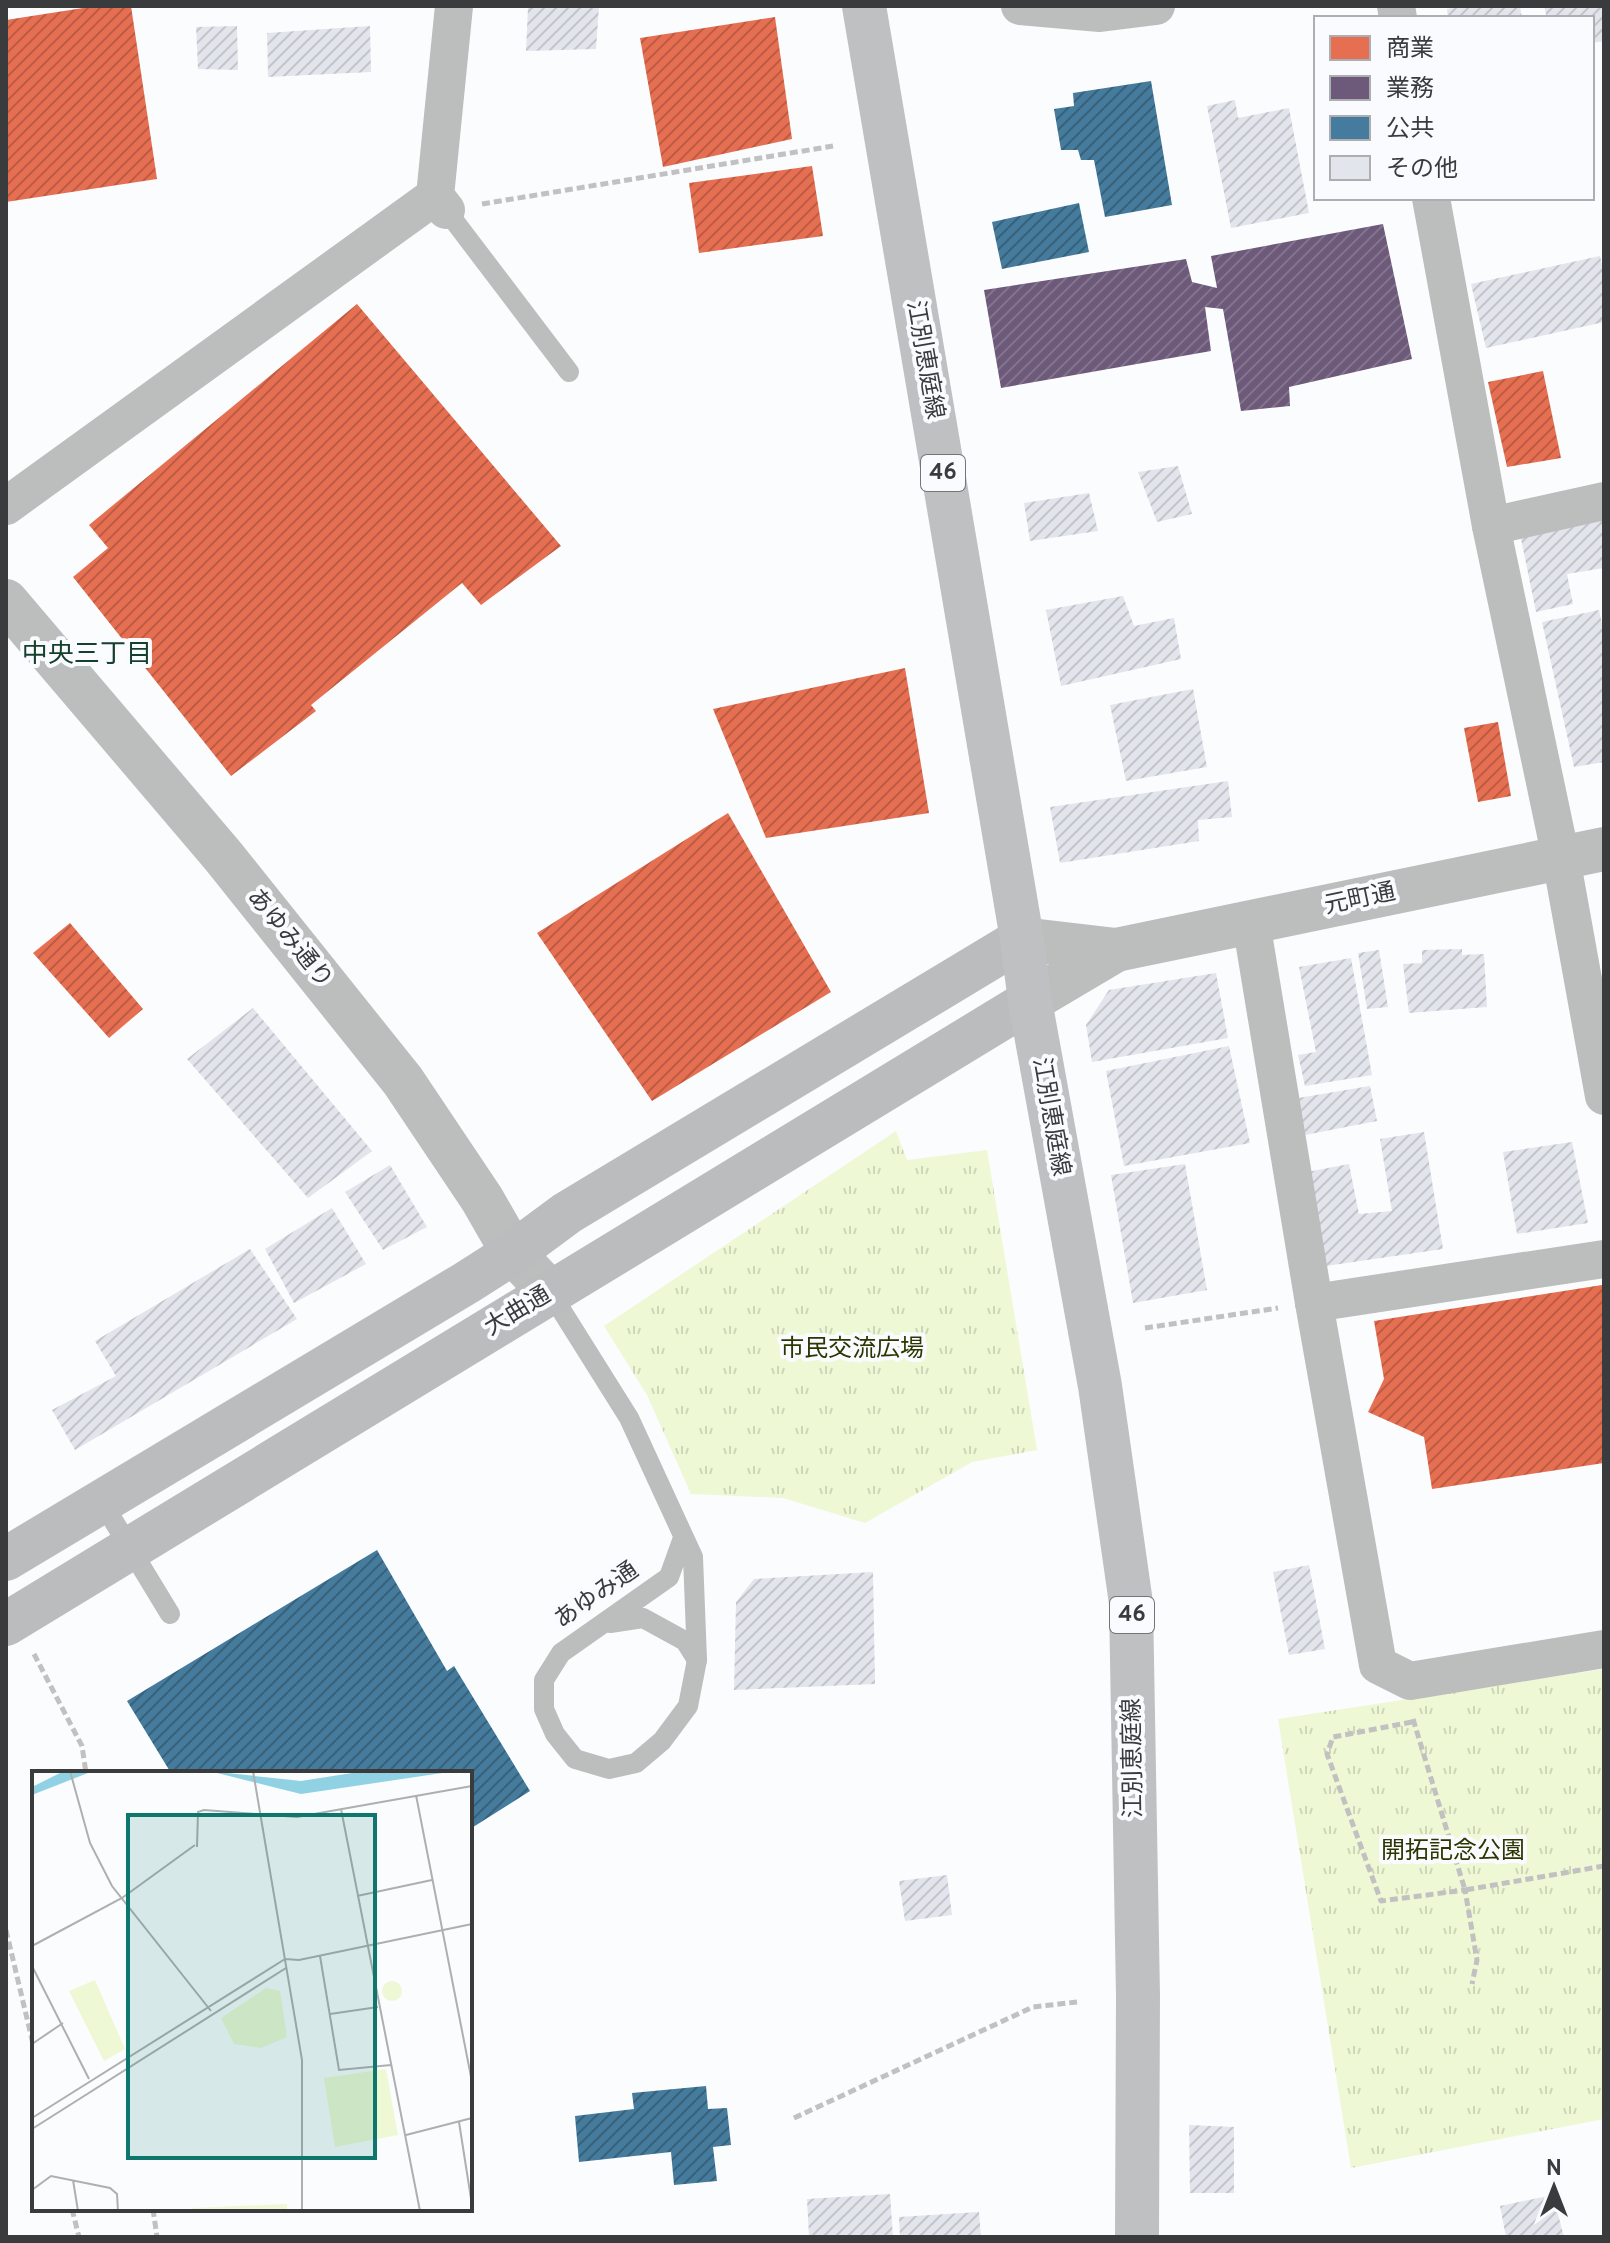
<svg xmlns="http://www.w3.org/2000/svg" width="1610" height="2243" font-family="Overpass,'Noto Sans JP',sans-serif">
	<style>
		.grass { fill: url(#grass-tufts) }
		.shops { fill: url(#shops-hatch) }
		.offices { fill: url(#offices-hatch) }
		.public { fill: url(#public-hatch) }
		.building { fill: url(#building-hatch) }
		.lines { fill: none; stroke-linecap: round; stroke-linejoin: round }
		.path { stroke: #c1c1c2; stroke-width: 5; stroke-dasharray: 8 4; stroke-linecap: butt }
		.service { stroke: #bcbdbd; stroke-width: 20 }
		.minor { stroke: #bcbdbd; stroke-width: 38 }
		.tertiary { stroke: #bcbdbd; stroke-width: 44 }
		.secondary { stroke: #bbbcbd; stroke-width: 44 }
		.primary { stroke: #bfc0c1; stroke-width: 44 }
		.labels { text-anchor: middle; dominant-baseline: central; stroke-width: 8; stroke-linejoin: round; paint-order: stroke }
		.shield { fill: #fafbff; stroke: #747576; stroke-width: 2 }
		.shield-label { font-size: 22px; font-weight: bold; fill: #3a3b3c }
		.street-label { font-size: 24px; fill: #3a3b3c; stroke: #fafbff }
		.park-label { font-size: 24px; fill: #2d3600; stroke: #fafbff }
		.neighbourhood-label { font-size: 26px; fill: #15402c; stroke: #fafbff }
		.inset-road { fill: none; stroke: #aeafb0; stroke-width: 2 }
		.view { fill: #0f766e; fill-opacity: 0.15; stroke: #0f766e; stroke-width: 4 }
		.inset-edge { fill: none; stroke: #3a3b3c; stroke-width: 4 }
	</style>
	<defs>
		<pattern id="grass-tufts" width="24" height="20" patternUnits="userSpaceOnUse" patternTransform="scale(2)"><rect width="24" height="20" fill="#eef8d5"/><path d="M3 7l-1-3M5 7V3M7 7l1-3M15 17l-1-3M17 17v-4M19 17l1-3" fill="none" stroke="#cdd6b8"/></pattern>
		<pattern id="shops-hatch" width="6" height="6" patternUnits="userSpaceOnUse" patternTransform="scale(2)"><rect width="6" height="6" fill="#e76f51"/><path d="M-1 1l2-2M0 6l6-6M5 7l2-2" fill="none" stroke="#bc5c44"/></pattern>
		<pattern id="offices-hatch" width="6" height="6" patternUnits="userSpaceOnUse" patternTransform="scale(2)"><rect width="6" height="6" fill="#6d597a"/><path d="M-1 1l2-2M0 6l6-6M5 7l2-2" fill="none" stroke="#83748c"/></pattern>
		<pattern id="public-hatch" width="6" height="6" patternUnits="userSpaceOnUse" patternTransform="scale(2)"><rect width="6" height="6" fill="#457b9d"/><path d="M-1 1l2-2M0 6l6-6M5 7l2-2" fill="none" stroke="#38617a"/></pattern>
		<pattern id="building-hatch" width="6" height="6" patternUnits="userSpaceOnUse" patternTransform="scale(2)"><rect width="6" height="6" fill="#e2e5eb"/><path d="M-1 1l2-2M0 6l6-6M5 7l2-2" fill="none" stroke="#c3c5ca"/></pattern>
	</defs>
	<rect width="100%" height="100%" fill="#fbfcfe"/>
	<!-- grass -->
	<g class="grass">
		<path d="M896,1131L907,1160L987,1150L1037,1450L972,1462L865,1523L783,1498L691,1494L647,1395L604,1326Z"/>
		<path d="M1604,1669V2119L1351,2168L1278,1719Z"/>
	</g>
	<!-- shops -->
	<g class="shops">
		<path d="M96,6H131L157,179L6,202V20Z"/>
		<path d="M775,17L792,139L663,167L640,38Z"/>
		<path d="M812,166L823,236L699,253L689,183Z"/>
		<path d="M357,304L561,546L481,605L462,583L311,705L316,711L231,776L73,577L108,548L89,525Z"/>
		<path d="M1543,371L1561,458L1507,467L1488,382Z"/>
		<path d="M905,668L929,813L766,838L713,709Z"/>
		<path d="M1498,722L1511,796L1478,802L1464,728Z"/>
		<path d="M728,813L831,992L652,1101L537,933Z"/>
		<path d="M70,923L143,1009L109,1038L33,953Z"/>
		<path d="M1602,1285L1604,1463L1432,1489L1424,1437L1368,1412L1384,1379L1374,1321Z"/>
	</g>
	<!-- offices -->
	<path class="offices" d="M1383,224L1412,359L1289,387L1290,406L1241,411L1223,309L1205,307L1211,351L1001,388L984,290L1186,259L1192,282L1217,288L1211,256Z"/>
	<!-- public -->
	<g class="public">
		<path d="M1151,81L1172,205L1105,217L1094,160H1081L1078,150H1061L1054,109L1074,106L1073,93Z"/>
		<path d="M1079,203L1089,252L1002,269L992,222Z"/>
		<path d="M377,1550L447,1671L454,1666L530,1791L470,1829V1773H171L127,1701Z"/>
		<path d="M706,2086L708,2109L727,2108L731,2145L713,2147L717,2181L674,2185L671,2152L579,2162L575,2116L634,2109L632,2093Z"/>
	</g>
	<!-- building -->
	<g class="building">
		<path d="M599,6L596,49L526,51L528,7Z"/>
		<path d="M1459,6H1520L1522,18H1448L1447,9Z"/>
		<path d="M1544,6H1604V41L1592,43V18H1547Z"/>
		<path d="M237,26L238,70L198,69L196,27Z"/>
		<path d="M370,26L371,72L268,77L267,33Z"/>
		<path d="M1235,100L1238,118L1289,108L1309,213L1231,228L1207,106Z"/>
		<path d="M1600,256L1604,274V322L1486,348L1471,284Z"/>
		<path d="M1178,466L1192,514L1157,522L1138,472Z"/>
		<path d="M1089,493L1098,531L1030,541L1024,503Z"/>
		<path d="M1604,519V568L1567,574L1573,604L1536,612L1520,534Z"/>
		<path d="M1123,596L1134,626L1174,618L1181,659L1061,686L1046,610Z"/>
		<path d="M1599,610L1604,633V762L1574,767L1542,622Z"/>
		<path d="M1193,689L1207,767L1126,781L1110,705Z"/>
		<path d="M1228,781L1232,817L1198,820L1199,841L1060,863L1050,807Z"/>
		<path d="M1462,949V955L1484,954L1487,1007L1409,1013L1403,964L1422,963V950Z"/>
		<path d="M1379,950L1388,1007L1367,1009L1358,953Z"/>
		<path d="M1351,958L1372,1075L1305,1086L1298,1055L1316,1052L1299,967Z"/>
		<path d="M1216,973L1228,1038L1092,1062L1086,1025L1109,990Z"/>
		<path d="M253,1008L372,1151L308,1198L187,1059Z"/>
		<path d="M1229,1046L1250,1143L1124,1166L1106,1071Z"/>
		<path d="M1370,1086L1377,1121L1305,1135L1298,1098Z"/>
		<path d="M1424,1132L1443,1249L1319,1267L1307,1172L1349,1164L1359,1214L1392,1211L1380,1139Z"/>
		<path d="M1572,1142L1588,1223L1517,1234L1503,1152Z"/>
		<path d="M1185,1164L1207,1290L1133,1303L1111,1175Z"/>
		<path d="M390,1165L427,1227L383,1250L345,1192Z"/>
		<path d="M332,1208L366,1264L294,1303L265,1249Z"/>
		<path d="M250,1249L297,1319L75,1450L52,1410L116,1376L95,1341Z"/>
		<path d="M1309,1565L1325,1649L1289,1655L1273,1572Z"/>
		<path d="M873,1572L875,1684L734,1690L736,1602L754,1579Z"/>
		<path d="M947,1875L952,1915L905,1921L899,1881Z"/>
		<path d="M1189,2125L1234,2127V2193H1190Z"/>
		<path d="M890,2194L893,2237H809L807,2199Z"/>
		<path d="M1553,2195L1564,2237H1506L1500,2206Z"/>
		<path d="M979,2212L981,2237H900L899,2217Z"/>
	</g>
	<g class="lines">
		<!-- path -->
		<g class="path">
			<path d="M482,204L833,146"/>
			<path d="M1145,1328L1278,1308"/>
			<path d="M34,1654L82,1746L86,1773"/>
			<path d="M1413,1719L1465,1890L1604,1866"/>
			<path d="M1412,1722L1333,1737L1327,1754L1381,1901L1465,1890L1477,1960L1472,1984"/>
			<path d="M6,1930L34,2048"/>
			<path d="M794,2118L1033,2007L1077,2002"/>
			<path d="M72,2209L79,2237"/>
			<path d="M153,2209L157,2237"/>
		</g>
		<!-- service -->
		<g class="service">
			<path d="M446,210L569,372"/>
			<path d="M550,1292L629,1418L693,1557L697,1660L688,1706L662,1741L636,1763L609,1769L575,1759L555,1734L544,1709V1680L561,1653L669,1577L683,1538"/>
			<path d="M102,1502L170,1614"/>
			<path d="M610,1623L643,1618L685,1641L697,1660"/>
		</g>
		<!-- minor -->
		<g class="minor">
			<path d="M1020,6L1100,13L1156,6"/>
			<path d="M1396,6L1398,18"/>
			<path d="M1431,198L1491,526L1561,858L1604,1096"/>
			<path d="M446,210L435,196L454,6"/>
			<path d="M6,506L435,196"/>
			<path d="M1491,526L1604,501"/>
			<path d="M1251,922L1314,1303L1378,1665L1410,1681L1604,1649"/>
			<path d="M1314,1303L1604,1259"/>
		</g>
		<!-- tertiary -->
		<g class="tertiary">
			<path d="M6,601L223,856L403,1081L482,1199L513,1253L550,1292"/>
			<path d="M1022,939L1116,950L1604,849"/>
			<path d="M1030,1001L1116,950"/>
		</g>
		<!-- secondary -->
		<g class="secondary">
			<path d="M6,1559L466,1283L513,1253L567,1213L1022,939"/>
			<path d="M6,1624L1030,1001"/>
		</g>
		<!-- primary -->
		<path class="primary" d="M864,6L1022,939L1030,1001L1100,1386L1131,1603L1138,1996L1137,2237"/>
	</g>
	<g class="labels">
		<!-- shield labels -->
		<g class="shield">
			<rect x="921" y="455" width="44" height="36" rx="6"/>
			<rect x="1110" y="1597" width="44" height="36" rx="6"/>
		</g>
		<g class="shield-label">
			<text x="943" y="473">46</text>
			<text x="1132" y="1615">46</text>
		</g>
		<!-- street labels -->
		<g class="street-label">
			<text transform="translate(924 360) rotate(80)">江別恵庭線</text>
			<text transform="translate(1360 900) rotate(-12)">元町通</text>
			<text transform="translate(289 939) rotate(51)">あゆみ通り</text>
			<text transform="translate(1050 1117) rotate(80)">江別恵庭線</text>
			<text transform="translate(518 1312) rotate(-31)">大曲通</text>
			<text transform="translate(597 1596) rotate(-35)">あゆみ通</text>
			<text transform="translate(1134 1758) rotate(-91)">江別恵庭線</text>
		</g>
		<!-- park labels -->
		<g class="park-label">
			<text x="852" y="1350">市民交流広場</text>
			<text x="1453" y="1852">開拓記念公園</text>
		</g>
		<!-- neighbourhood labels -->
		<g class="neighbourhood-label">
			<text x="87" y="655">中央三丁目</text>
		</g>
	</g>
	<!-- overview -->
	<g transform="translate(32 1771)">
		<rect width="440" height="440" fill="#fbfcfe"/>
		<path d="M63,209L93,278L72,290L37,220ZM350 220a10 10 0 1 1 20 0a10 10 0 1 1-20 0ZM234,217L248,220L255,266L229,277L202,273L189,247ZM354,298L366,364L303,376L292,307Z" fill="#eef8d5"/>
		<path d="M255,433V440H160V437Z" fill="#eef8d5"/>
		<path d="M32,0H61L0,24V16ZM177,0L269,10L333,0H424L269,23Z" fill="#90d2e3"/>
		<path class="inset-road" d="M38,0L58,72L80,115L179,240M221,0L270,289V440M384,24L440,311M309,38L388,440M165,76L166,41L172,39L265,46L440,15M325,125L400,109M0,175L90,127L163,74M288,185L307,299L359,294M253,188L267,189L440,153M0,195L57,308M298,243L346,236M0,273L31,252M0,347L253,188M427,351L440,434M0,358L254,197M374,364L440,347M41,409L46,440M0,419L19,405L78,417L85,423L86,440"/>
		<path class="view" d="M96,44H343V387H96Z"/>
		<rect width="440" height="440" class="inset-edge"/>
	</g>
	<!-- border -->
	<rect width="1610" height="2243" fill="none" stroke="#3a3b3c" stroke-width="16"/>
	<!-- legend -->
	<rect x="1314" y="16" width="280" height="184" fill="#fafbff" stroke="#adaeb1" stroke-width="2"/>
	<rect x="1330" y="36" width="40" height="24" fill="#e76f51" stroke="#adaeb1" stroke-width="2"/>
	<text x="1386" y="56" font-size="24" fill="#3a3b3c">商業</text>
	<rect x="1330" y="76" width="40" height="24" fill="#6d597a" stroke="#adaeb1" stroke-width="2"/>
	<text x="1386" y="96" font-size="24" fill="#3a3b3c">業務</text>
	<rect x="1330" y="116" width="40" height="24" fill="#457b9d" stroke="#adaeb1" stroke-width="2"/>
	<text x="1386" y="136" font-size="24" fill="#3a3b3c">公共</text>
	<rect x="1330" y="156" width="40" height="24" fill="#e2e5eb" stroke="#adaeb1" stroke-width="2"/>
	<text x="1386" y="176" font-size="24" fill="#3a3b3c">その他</text>
	<!-- north arrow -->
	<g transform="translate(1554 2187)" stroke="#fafbff" stroke-width="6" paint-order="stroke">
	<path d="M0-6L14 30L0 20L-14 30Z" fill="#3a3b3c"/>
	<text y="-12" font-size="22" font-weight="bold" text-anchor="middle" fill="#3a3b3c">N</text>
	</g>
</svg>
